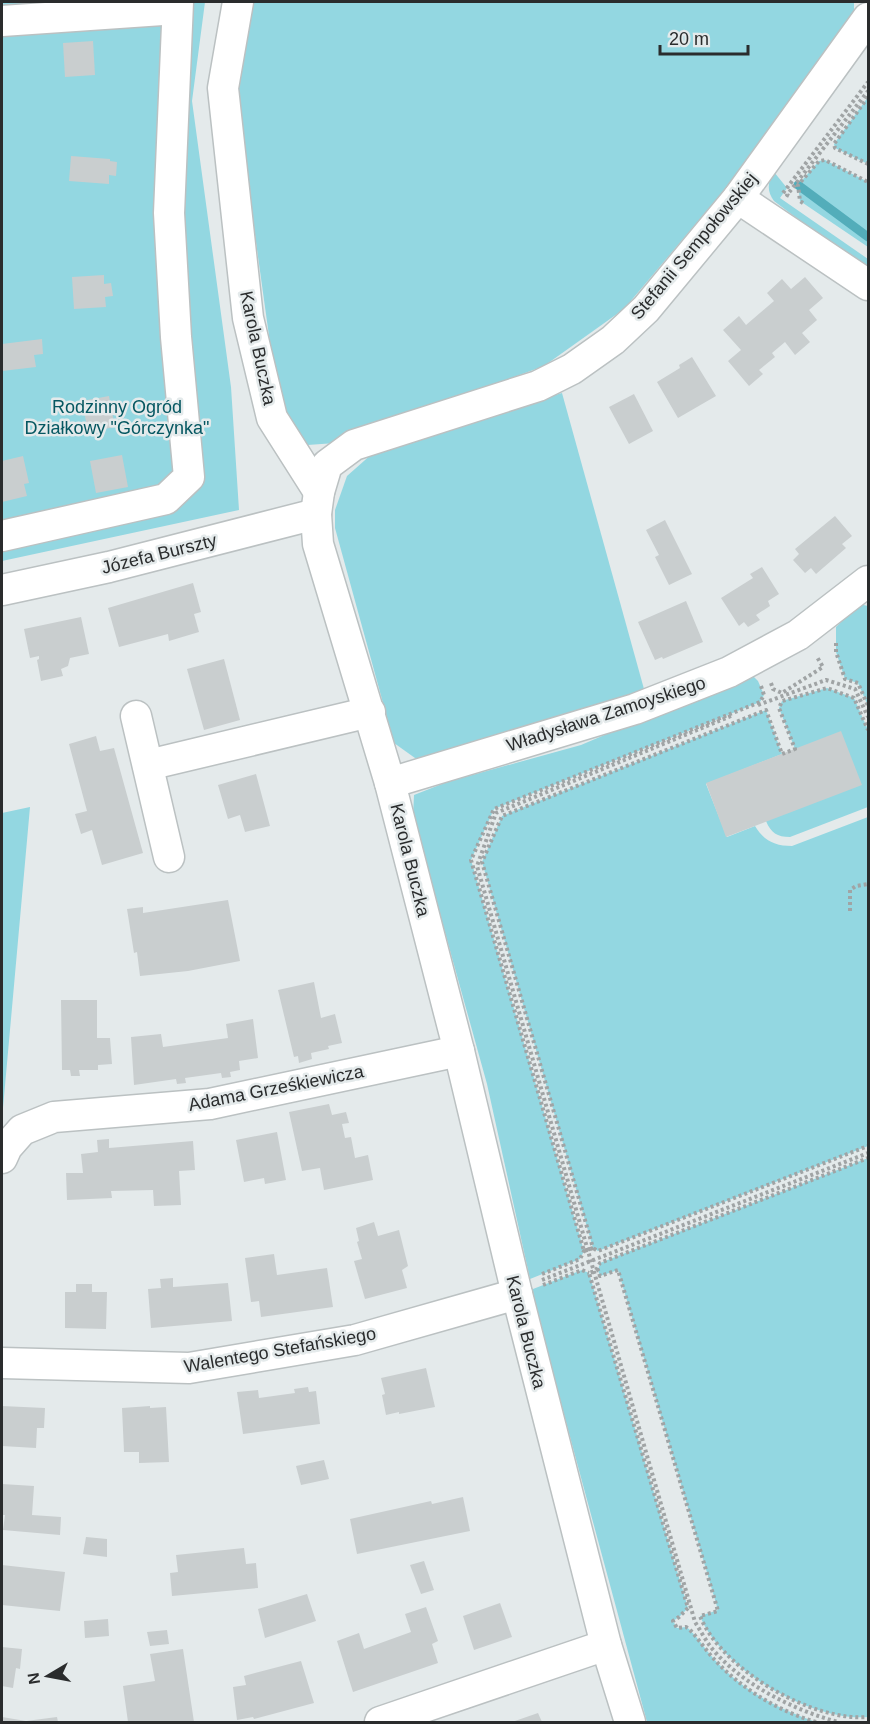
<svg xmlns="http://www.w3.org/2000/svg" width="870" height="1724" font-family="Arial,sans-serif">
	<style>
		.green { fill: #93d7e1 }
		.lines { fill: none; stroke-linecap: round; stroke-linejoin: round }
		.stream { stroke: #53adba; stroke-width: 9 }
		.building { fill: #c9cecf }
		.minor-casing { stroke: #bbc1c2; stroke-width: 33 }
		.path { stroke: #a0a4a5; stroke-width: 4; stroke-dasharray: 3 3; stroke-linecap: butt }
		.minor { stroke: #fff; stroke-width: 30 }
		.labels { text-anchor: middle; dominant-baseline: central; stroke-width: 5; stroke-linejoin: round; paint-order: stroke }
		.street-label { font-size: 18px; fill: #2a2c2d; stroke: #e4eaeb }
		.park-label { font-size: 18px; fill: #055761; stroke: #e4eaeb }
	</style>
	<rect width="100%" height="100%" fill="#e4eaeb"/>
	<!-- green -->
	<g class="green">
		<path d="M2,2H205L192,101L231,387L239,510L2,561Z"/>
		<path d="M254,2H854V16L726,188L624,309L544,366L336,443L293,446L275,379L236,98Z"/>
		<path d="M868,97V164L835,148L834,144Z"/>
		<path d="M825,160L868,182V209L867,213L868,214V247L800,201L798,185L819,161Z"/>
		<path d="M774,172L787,188L780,198L868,259V272L774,201C767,191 767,183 774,172Z"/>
		<path d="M562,393L644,689L611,703L424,759L415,758L394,743L335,528V510L347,476L373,453L497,412Z"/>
		<path d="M859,604L868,606V706L858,683L845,679L836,652V627Z"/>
		<path d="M750,673L758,681L764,695L760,702L494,809L471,860L584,1251L580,1259L530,1279L487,1084L413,817L414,795L447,782L581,745Z"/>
		<path d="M827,688L854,698L868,730V807L790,837C777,837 771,833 766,821L795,749L779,708L782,701Z"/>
		<path d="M766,710L782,754L706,784L727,837L755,826C764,841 775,846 792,846L868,817V1146L598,1251L593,1248L482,862L502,816Z"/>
		<path d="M30,807L2,1119V1124V813Z"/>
		<path d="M868,1158V1717C812,1722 721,1669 700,1616L718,1610L618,1270L600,1276L598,1270L600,1263Z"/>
		<path d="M582,1270L589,1273L688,1608L679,1617L673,1621L677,1628L686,1627L689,1629C698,1638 705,1649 713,1658C740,1689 778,1709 816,1722H647L532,1296L533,1289Z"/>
	</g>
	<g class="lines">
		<!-- stream -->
		<path class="stream" d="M798,185L868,237"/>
	</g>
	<!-- building -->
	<g class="building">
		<path d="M93,41L95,75L65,77L63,43Z"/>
		<path d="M71,156L110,159V161L117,162L116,176L109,175V184L69,181Z"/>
		<path d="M104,275V284L111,283L113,296L105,297L106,307L74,309L72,277Z"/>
		<path d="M805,277L823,298L809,310L817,320L802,333L810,342L795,355L785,342L772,353L775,357L759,370L763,374L749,386L728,361L741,350L723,330L739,316L746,325L774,301L767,293L782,279L791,289Z"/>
		<path d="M42,339L43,354L34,355L36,367L2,371V344Z"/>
		<path d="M692,357L716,396L678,418L657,382L680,368L679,365Z"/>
		<path d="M634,394L653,431L629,444L609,407Z"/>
		<path d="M109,396L115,427L88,432L82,401Z"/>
		<path d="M122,455L128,487L96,493L90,461Z"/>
		<path d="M23,456L29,483L24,484L27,496L2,502V461Z"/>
		<path d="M835,516L852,536L842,544L846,548L816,574L811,568L805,573L793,560L799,554L795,549Z"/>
		<path d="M665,520L692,574L669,585L655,557L659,555L646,530Z"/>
		<path d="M762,567L779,594L768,601L770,606L756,615L760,620L748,627L744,622L739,626L721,598L753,578L750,574Z"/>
		<path d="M193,583L201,612L194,614L199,632L169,641L168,634L119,647L108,608Z"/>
		<path d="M686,601L703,642L663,659L662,657L655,660L638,622Z"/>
		<path d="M81,617L89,654L70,658L68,666L61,669L63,676L41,681L37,660L39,659V656L30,658L24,629Z"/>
		<path d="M224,659L240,720L204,730L187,669Z"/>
		<path d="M841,731L862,785L726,837L706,783Z"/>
		<path d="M96,736L100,751L114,748L143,853L102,865L92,830L81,834L75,814L87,811L69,744Z"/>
		<path d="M256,774L270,826L245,832L240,815L228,819L218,785Z"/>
		<path d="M228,900L240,961L188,971L140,976L137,952L134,953L127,909L143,907V913Z"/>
		<path d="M314,982L321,1018L335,1014L342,1043L328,1046L329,1049L311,1053L312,1059L299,1063L298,1056L294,1057L278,990Z"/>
		<path d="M61,1000H97V1038H110L112,1064L98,1065V1070H79L80,1076H71L70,1070H62Z"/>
		<path d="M253,1019L258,1058L239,1061L240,1070L230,1072L231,1077L222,1078L221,1073L185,1078L186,1083L177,1084L176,1079L134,1085L131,1037L161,1034L163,1047L228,1038L226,1024Z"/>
		<path d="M329,1104L332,1115L346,1112L349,1123L342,1124L345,1138L351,1137L355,1158L368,1155L373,1180L324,1190L320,1168L302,1171L289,1112Z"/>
		<path d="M277,1132L286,1180L265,1184L264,1178L244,1182L236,1140Z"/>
		<path d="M109,1139V1148L193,1141L195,1170L179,1171L181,1205L154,1206L153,1190L111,1191L112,1198L67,1200L66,1173H83L81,1154L98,1152L97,1140Z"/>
		<path d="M374,1222L378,1236L399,1230L408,1266L402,1270L407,1288L365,1299L354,1261L362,1259L357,1242L359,1241L356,1228Z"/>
		<path d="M274,1254L277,1275L327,1268L333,1307L261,1317L259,1301L251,1302L245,1258Z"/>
		<path d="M173,1278V1287L228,1283L232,1321L151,1328L148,1289L161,1288L160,1279Z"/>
		<path d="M76,1284H92V1292H107L106,1329L65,1328V1292H76Z"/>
		<path d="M426,1368L435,1407L399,1414V1412L386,1415L382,1395L385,1394L381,1378Z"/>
		<path d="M308,1387L309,1392L316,1391L320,1424L243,1434L237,1392L258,1390L259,1398L295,1393L294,1389Z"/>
		<path d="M2,1406L45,1408L44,1428H37L36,1448L2,1446Z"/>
		<path d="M150,1406V1408L166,1407L169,1462L139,1463V1452H124L122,1408Z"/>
		<path d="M324,1460L329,1479L301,1485L296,1466Z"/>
		<path d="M2,1484L34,1486L32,1515L61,1517L60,1535L3,1530L5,1515H2Z"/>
		<path d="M463,1497L470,1531L357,1554L350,1519L431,1501L432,1504Z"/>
		<path d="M86,1537L107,1539V1557L83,1554Z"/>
		<path d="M244,1548L246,1564L256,1563L258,1588L172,1596L170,1573L178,1572L176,1555Z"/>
		<path d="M424,1561L434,1590L421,1594L410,1565Z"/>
		<path d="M2,1565L65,1572L60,1611L2,1605Z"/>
		<path d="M307,1594L316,1621L265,1638L258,1609Z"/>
		<path d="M500,1603L512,1637L474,1650L463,1616Z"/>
		<path d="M426,1607L438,1641L432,1644L438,1663L353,1692L337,1641L359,1633L364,1649L411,1632L405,1614Z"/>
		<path d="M108,1619L109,1636L85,1638L84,1621Z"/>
		<path d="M167,1630L169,1644L150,1646L147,1632Z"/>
		<path d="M2,1647L22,1649L20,1669L16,1668L13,1688L2,1686Z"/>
		<path d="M183,1649L194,1722H128L123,1686L155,1681L150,1654Z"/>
		<path d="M301,1661L314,1703L254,1719L253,1717L237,1720L233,1687L246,1685L244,1676Z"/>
		<path d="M538,1713L542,1722H512Z"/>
		<path d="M2,1717L26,1721L57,1717L58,1722H2Z"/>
	</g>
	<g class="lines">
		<defs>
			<g id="minor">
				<path d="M238,2L223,88L248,318L272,418L319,492"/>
				<path d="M2,21L177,9"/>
				<path d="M738,198L868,285"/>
				<path d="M2,536L166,499L189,477L176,337L169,213L178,2"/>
				<path d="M2,590L109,567L316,514"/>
				<path d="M136,716L169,857"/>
				<path d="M148,765L370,712"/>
				<path d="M390,783L635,709L729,672L798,635L868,581"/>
				<path d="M2,1158L7,1147L22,1130L54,1117L210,1104L459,1051"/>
				<path d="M2,1363L189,1368L355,1340L517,1294"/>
				<path d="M380,1722L606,1645"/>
				<path d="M630,1722L606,1645L517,1294L459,1051L390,783L318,544L316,514L319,492L327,465L354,445L538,386L572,369L613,340L646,309L738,198L868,18"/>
			</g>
		</defs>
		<!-- minor casing -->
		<use href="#minor" class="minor-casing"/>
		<!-- path -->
		<g class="path">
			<path d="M868,97L834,144L835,148L868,164"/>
			<path d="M783,193L868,82"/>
			<path d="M789,196L787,195L868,91"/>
			<path d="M803,203L800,201L798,185L819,161L825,160L868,182"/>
			<path d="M836,643V652L845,679L858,683L868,706"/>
			<path d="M771,683L773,689L782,693L823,667L817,657"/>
			<path d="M761,686L764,695L760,702L494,809L471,860L584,1251L593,1248L482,862L502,816L766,710L782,754L795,749L779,708L782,701L827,688L854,698L868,730"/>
			<path d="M758,705L826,680L855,689L868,717"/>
			<path d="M731,716L496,813L477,866L695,1622C700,1630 705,1639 710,1646C739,1683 793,1710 838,1722"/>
			<path d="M850,911V890L856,886L868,884"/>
			<path d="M596,1270L600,1263L868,1158"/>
			<path d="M542,1274L580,1259L584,1251L593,1248L598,1251L868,1146"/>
			<path d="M542,1280L868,1153"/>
			<path d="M543,1285L582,1270L589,1273"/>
			<path d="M816,1722C778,1711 740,1688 713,1658C705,1649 698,1638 689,1629L686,1627L677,1628L673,1621L679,1617L688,1608L589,1273L598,1270L600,1276L618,1270L718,1611L700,1616C721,1669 812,1722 868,1717"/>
		</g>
		<!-- minor -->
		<use href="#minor" class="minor"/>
	</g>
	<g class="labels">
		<!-- street labels -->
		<g class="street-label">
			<text transform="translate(694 246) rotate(-50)">Stefanii Sempołowskiej</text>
			<text transform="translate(258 348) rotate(78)">Karola Buczka</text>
			<text transform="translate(159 554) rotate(-14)">Józefa Burszty</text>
			<text transform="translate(606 714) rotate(-18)">Władysława Zamoyskiego</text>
			<text transform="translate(410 860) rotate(76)">Karola Buczka</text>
			<text transform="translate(276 1088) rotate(-11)">Adama Grześkiewicza</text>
			<text transform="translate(526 1332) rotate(76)">Karola Buczka</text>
			<text transform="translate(280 1350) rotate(-10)">Walentego Stefańskiego</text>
		</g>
		<!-- park labels -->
		<g class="park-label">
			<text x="117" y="407">Rodzinny Ogród<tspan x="117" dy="21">Działkowy "Górczynka"</tspan></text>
		</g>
	</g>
	<!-- border -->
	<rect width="870" height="1724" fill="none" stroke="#2a2c2d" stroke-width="6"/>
	<!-- north arrow -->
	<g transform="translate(48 1676) rotate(260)" stroke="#e4eaeb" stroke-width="4.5" paint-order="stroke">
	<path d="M0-4.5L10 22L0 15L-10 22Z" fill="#2a2c2d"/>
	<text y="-9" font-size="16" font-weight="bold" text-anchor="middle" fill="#2a2c2d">N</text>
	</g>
	<!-- scale -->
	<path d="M660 45v9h88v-9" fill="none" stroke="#2a2c2d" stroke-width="3"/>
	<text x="669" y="45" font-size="18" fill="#2a2c2d" stroke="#e4eaeb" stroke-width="4.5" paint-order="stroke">20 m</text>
</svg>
